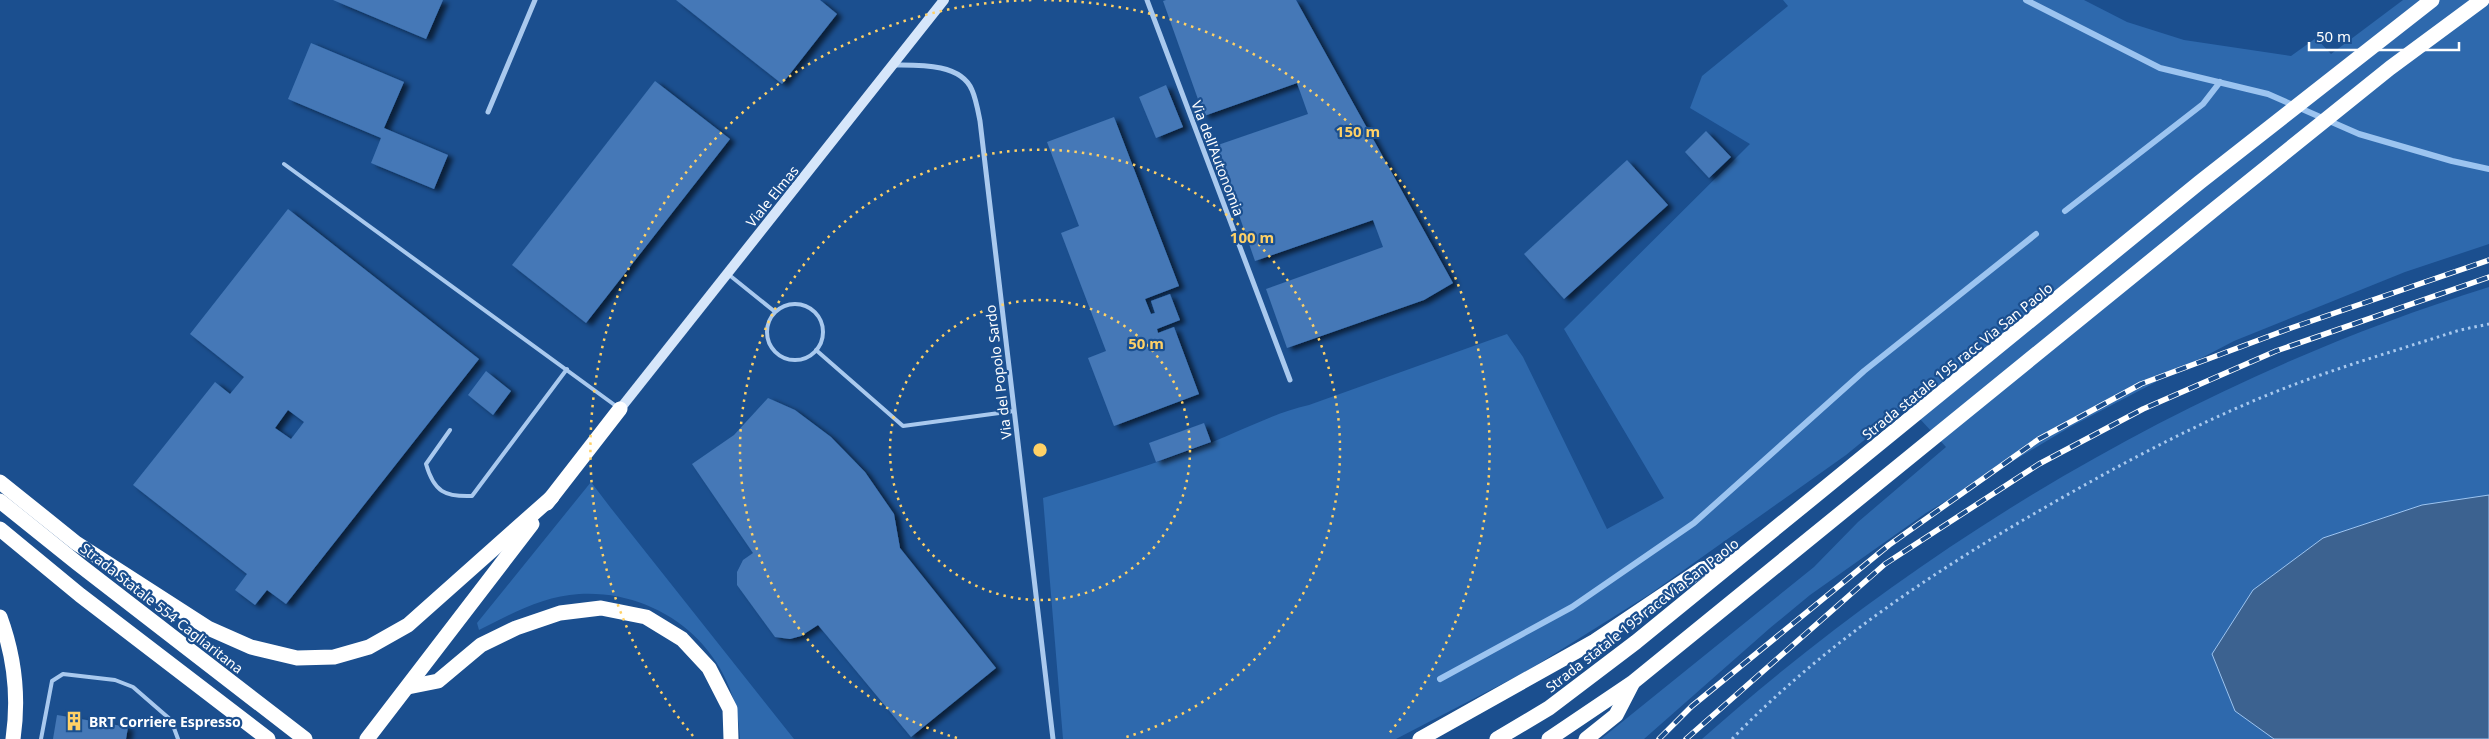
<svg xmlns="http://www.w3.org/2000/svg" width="2489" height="739" font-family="'Noto Sans',sans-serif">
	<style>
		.green { fill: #2e69ad }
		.water { fill: #3c6290; stroke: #9cc4f0 }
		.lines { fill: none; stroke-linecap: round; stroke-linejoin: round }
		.stream { stroke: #9cc4f0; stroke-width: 6 }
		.building { fill: #4478b7; fill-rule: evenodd; filter: url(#shadow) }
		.path { stroke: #a9c9ee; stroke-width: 3; stroke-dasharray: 2.5 4; stroke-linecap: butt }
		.lane { stroke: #a9c9ee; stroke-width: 4 }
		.street { stroke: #a9c9ee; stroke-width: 5 }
		.secondary { stroke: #d6e6fa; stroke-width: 10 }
		.highway { stroke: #fff; stroke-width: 15 }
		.rail-casing { stroke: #fff; stroke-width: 5.5 }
		.rail { stroke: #1b4f8f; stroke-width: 4; stroke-dasharray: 11; stroke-linecap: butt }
		.ring { fill: none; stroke: #ffd166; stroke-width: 2.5; stroke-dasharray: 2.5 5 }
		.labels { text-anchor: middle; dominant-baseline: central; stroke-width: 4.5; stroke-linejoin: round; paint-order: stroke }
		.street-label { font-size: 14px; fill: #fff; stroke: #1b4f8f }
		.poi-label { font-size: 14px; font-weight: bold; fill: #fff; stroke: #1b4f8f; text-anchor: start }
		.centre { fill: #ffd166; stroke: #1b4f8f; stroke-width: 2.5 }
		.ring-label { font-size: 15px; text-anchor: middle; font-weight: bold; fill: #ffd166; stroke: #1b4f8f; stroke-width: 4.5; stroke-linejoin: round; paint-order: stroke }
	</style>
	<defs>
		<filter id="shadow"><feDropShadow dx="5.5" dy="3" stdDeviation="2.5" flood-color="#0009"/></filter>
	</defs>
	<rect width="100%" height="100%" fill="#1b4f8f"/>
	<!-- green -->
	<g class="green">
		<path d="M1783,0H2084L2127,22L2184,40L2291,56L2316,38L2331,54L2403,0H2489V244L2405,272L2234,341L2070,427L1926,513L1810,595L1770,628L1644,739H1601L1814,567L1858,522L1946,447L1907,405L1846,455L1650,594L1527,671L1396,739H1063L1043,498C1099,481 1155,464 1210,443C1243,430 1274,413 1309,405L1507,334L1523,357L1607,529L1664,498L1564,329L1750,144L1690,108L1702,76L1788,6Z"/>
		<path d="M2489,287V739H1702C1929,537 2198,378 2489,287Z"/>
		<path d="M591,482L610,507L794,739H740C738,653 664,589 579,594C543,596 511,614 479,630L477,623Z"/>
	</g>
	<!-- water -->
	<path class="water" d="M2489,495V739H2274L2235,711L2212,654L2253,590L2323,538L2422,505Z"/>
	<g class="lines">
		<!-- stream -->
		<g class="stream">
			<path d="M2026,0L2160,68L2268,94L2359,134L2452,161L2489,169"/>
			<path d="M2065,211L2203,104L2220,82"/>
			<path d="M1440,679L1572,607L1694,523L1864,371L2036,234"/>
		</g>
	</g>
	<!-- building -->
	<g class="building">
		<path d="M333,0H443L426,39Z"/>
		<path d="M676,0H820L837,14L782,84Z"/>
		<path d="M1166,0H1296L1453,283L1424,300L1287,348L1266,289L1383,247L1373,220L1255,261L1215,146L1308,114L1297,83L1204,116L1163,1Z"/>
		<path d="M311,43L404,82L384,128L448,155L434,189L371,163L381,138L288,99Z"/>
		<path d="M655,81L730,139L586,323L512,265Z"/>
		<path d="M1166,85L1183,127L1156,138L1139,97Z"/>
		<path d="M1114,117L1179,286L1145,299L1151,314L1155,313L1151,301L1170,294L1180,320L1157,329L1158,333L1174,327L1199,394L1114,426L1088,358L1106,351L1061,233L1079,226L1047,142Z"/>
		<path d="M1706,131L1731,157L1709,178L1685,152Z"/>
		<path d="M1627,160L1668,205L1564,299L1524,254Z"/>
		<path d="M288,209L479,359L286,604L267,590L255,605L235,590L247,574L133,485L215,382L230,394L244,377L190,334ZM288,410L304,422L291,439L275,428Z"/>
		<path d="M486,371L511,391L493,415L468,395Z"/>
		<path d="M768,398L795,410L831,437L865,472L894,514L900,548L996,668L911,737L818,625L801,636L790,639L775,637L737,585V572L743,560L753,553L692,464L734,435Z"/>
		<path d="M1204,423L1211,442L1156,462L1149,443Z"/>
		<path d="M57,715L128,727L126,739H53Z"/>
	</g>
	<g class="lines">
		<!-- path -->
		<path class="path" d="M1732,739C1823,645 1931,573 2044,508C2119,465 2195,424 2275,392C2335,368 2398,350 2460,330L2489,324"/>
		<!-- lane -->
		<g class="lane">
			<path d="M284,164L616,406"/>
			<path d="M728,274L774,311"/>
			<circle cx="795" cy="332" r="28"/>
			<path d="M816,350L903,426L1014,411"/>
			<path d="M450,430L426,464C434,492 445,497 472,496L567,369"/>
			<path d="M41,739L52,681L63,674L115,680L133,687L171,720L178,739"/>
		</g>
		<!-- street -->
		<g class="street">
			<path d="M1147,0L1290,380"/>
			<path d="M894,65C918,65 961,63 972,90C976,99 978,111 980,121L1053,739"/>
			<path d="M488,112L535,0"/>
		</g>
		<!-- secondary -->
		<path class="secondary" d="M620,409L944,0"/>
		<!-- highway -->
		<g class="highway">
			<path d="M0,482L76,543L208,628L251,647L297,658L334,657L369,647L408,625L552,497"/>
			<path d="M0,501L77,563L305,739"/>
			<path d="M547,503L620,409"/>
			<path d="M0,529L80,595L268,739"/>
			<path d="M0,617C14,655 19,698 13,739"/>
			<path d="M408,687L438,681L481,645L516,628L560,613L601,608L646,617L682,639L709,668L730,709L731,739"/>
			<path d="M367,739L532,524"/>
			<path d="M1420,739L1595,641L1702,569L1732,562"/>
			<path d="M1497,739L1549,708L1636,642L2200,182L2432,0"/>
			<path d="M1549,739L1632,683L2216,208L2390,68L2482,0"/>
			<path d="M1586,739L1616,715L1632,684"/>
		</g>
		<defs>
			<g id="rail">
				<path d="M1659,739L1692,706L1889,545L2039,439L2141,384L2291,328L2489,260"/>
				<path d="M1686,739L1885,564L2039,464L2143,409L2276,351L2489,277"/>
			</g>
		</defs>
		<!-- rail casing -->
		<use href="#rail" class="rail-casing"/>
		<!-- rail -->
		<use href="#rail" class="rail"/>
	</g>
	<!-- distance rings -->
	<g class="ring">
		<circle cx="1040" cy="450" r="150"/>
		<path d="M957 738A300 300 0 1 1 1123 738"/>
		<path d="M693 736A450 450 0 0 1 1036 0M1044 0A450 450 0 0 1 1387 736"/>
	</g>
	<!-- icons -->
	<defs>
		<symbol id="building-bare" viewBox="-9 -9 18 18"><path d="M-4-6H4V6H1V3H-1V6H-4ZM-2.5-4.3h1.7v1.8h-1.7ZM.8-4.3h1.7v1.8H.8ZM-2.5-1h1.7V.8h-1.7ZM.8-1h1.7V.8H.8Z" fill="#ffd166" stroke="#1b4f8f" stroke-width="2.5" paint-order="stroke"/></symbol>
	</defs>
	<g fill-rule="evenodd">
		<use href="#building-bare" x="60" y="707" width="28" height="28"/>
	</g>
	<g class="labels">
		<!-- street labels -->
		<g class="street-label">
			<text transform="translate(1218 158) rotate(69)">Via dell'Autonomia</text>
			<text transform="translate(772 196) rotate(-51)">Viale Elmas</text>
			<text transform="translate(1957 361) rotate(-39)">Strada statale 195 racc Via San Paolo</text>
			<text transform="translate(998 372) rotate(-97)">Via del Popolo Sardo</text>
			<text transform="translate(162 608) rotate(38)">Strada Statale 554 Cagliaritana</text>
			<text transform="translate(1642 615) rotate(-38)">Strada statale 195 racc Via San Paolo</text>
		</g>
		<!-- poi labels -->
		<g class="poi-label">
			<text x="89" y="721">BRT Corriere Espresso</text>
		</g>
	</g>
	<circle cx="1040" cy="450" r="8" class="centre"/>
	<g class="ring-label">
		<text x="1358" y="137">150 m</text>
		<text x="1252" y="243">100 m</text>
		<text x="1146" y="349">50 m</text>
	</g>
	<!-- scale -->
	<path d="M2309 42v8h150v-8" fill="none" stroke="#ffffff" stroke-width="2.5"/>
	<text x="2316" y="42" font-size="15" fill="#ffffff" stroke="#1b4f8f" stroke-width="4" paint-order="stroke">50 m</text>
</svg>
